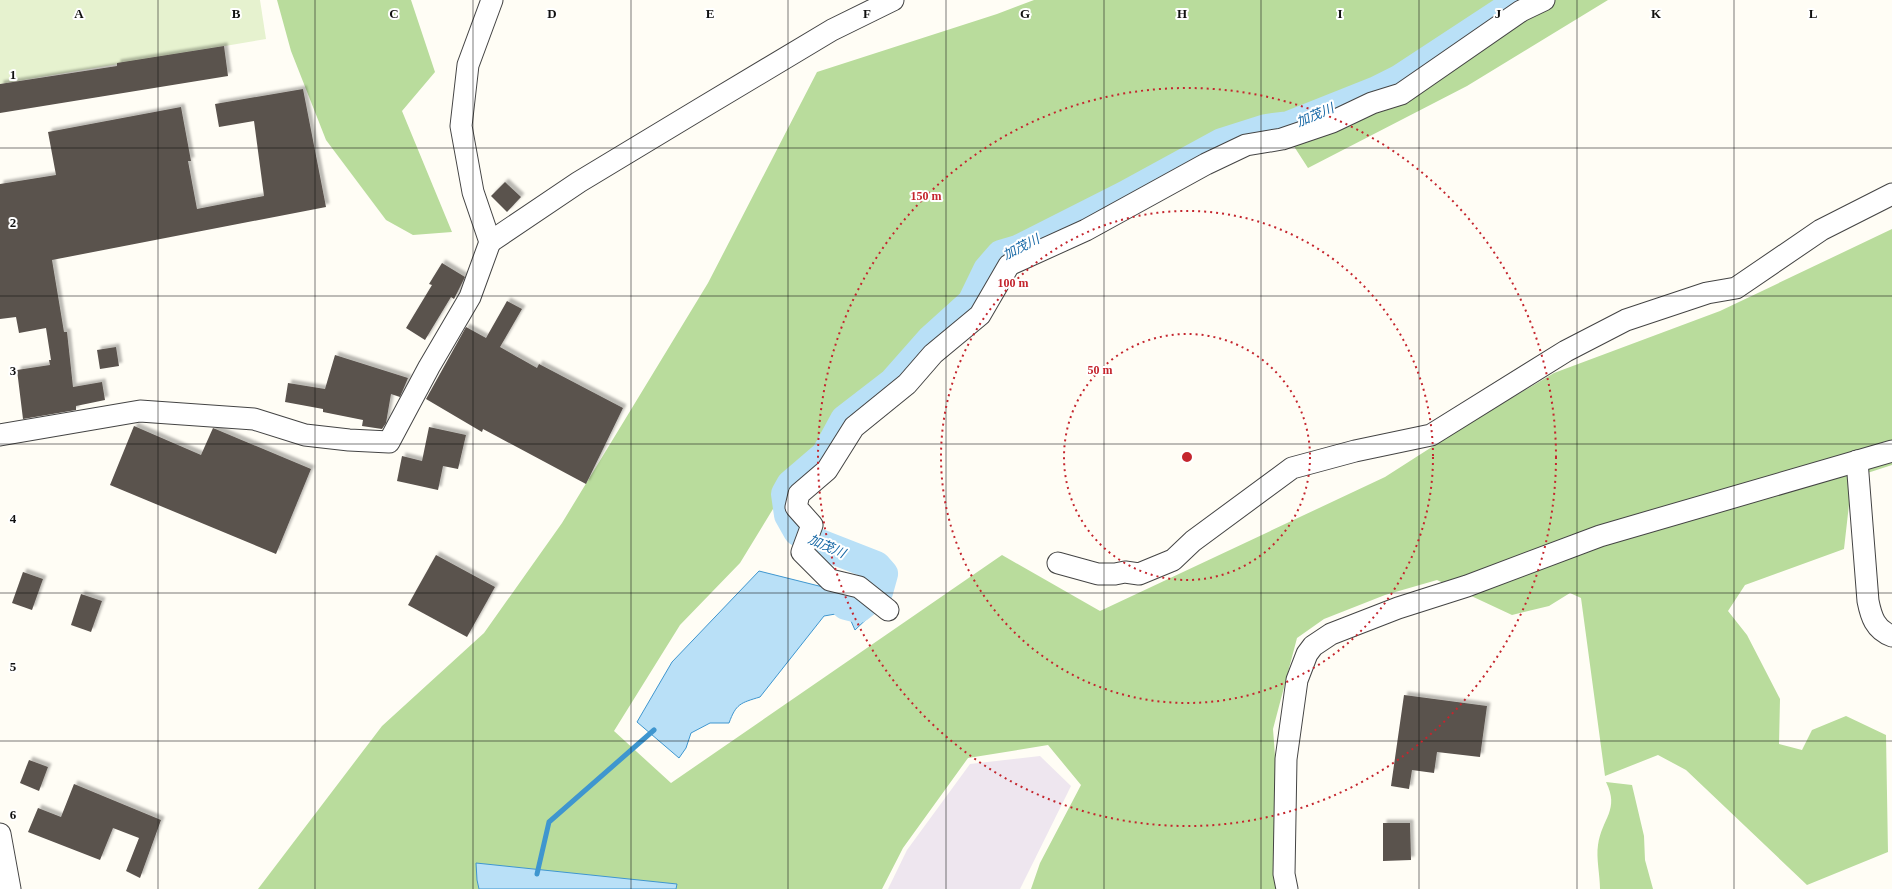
<svg xmlns="http://www.w3.org/2000/svg" width="1892" height="889" font-family="'Times New Roman','Noto Sans JP',serif">
	<style>
		.industrial { fill: #eee6ef }
		.forest { fill: #b9dc9c }
		.pitch { fill: #e6f2cf }
		.water { fill: #b9e0f7; stroke: #3f96cf }
		.lines { fill: none; stroke-linecap: round; stroke-linejoin: round }
		.stream { stroke: #3f96cf; stroke-width: 5 }
		.river { stroke: #b9e0f7; stroke-width: 30 }
		.building { fill: #5a524d; filter: url(#shadow) }
		.minor-casing { stroke: #444; stroke-width: 23 }
		.minor { stroke: #fff; stroke-width: 21 }
		.grid { fill: none; stroke: #111; stroke-width: 1; stroke-opacity: 0.55 }
		.ring { fill: none; stroke: #c4262e; stroke-width: 2; stroke-dasharray: 2 4 }
		.labels { text-anchor: middle; dominant-baseline: central; stroke-width: 4; stroke-linejoin: round; paint-order: stroke }
		.water-label { font-size: 13px; font-style: italic; fill: #1768a6; stroke: #fff }
		.grid-label { font-size: 13px; text-anchor: middle; font-weight: bold; fill: #111; stroke: #fff; stroke-width: 4; stroke-linejoin: round; paint-order: stroke }
		.centre { fill: #c4262e; stroke: #fff; stroke-width: 2 }
		.ring-label { font-size: 12px; text-anchor: middle; font-weight: bold; fill: #c4262e; stroke: #fff; stroke-width: 4; stroke-linejoin: round; paint-order: stroke }
	</style>
	<defs>
		<filter id="shadow"><feDropShadow dx="3.5" dy="-3.5" stdDeviation="1" flood-color="#0004"/></filter>
	</defs>
	<rect width="100%" height="100%" fill="#fffdf5"/>
	<!-- industrial -->
	<path class="industrial" d="M1040,756L1071,786L1020,889H888L907,850L970,764Z"/>
	<!-- forest -->
	<g class="forest">
		<path d="M277,0H411L435,72L402,111L452,232L413,235L386,220L326,140L291,51Z"/>
		<path d="M1034,0H1608L1467,86L1308,168L1286,134L1012,272L843,425L787,486L740,563L680,625L614,731L671,783L1002,555L1100,611L1385,477L1474,420L1554,373L1720,311L1892,229V465L1852,478L1844,549L1745,585L1728,611L1747,635L1780,699L1779,744L1802,750L1812,730L1846,716L1886,735L1888,852L1807,885L1686,770L1658,755L1605,776L1581,598L1570,593L1549,606L1512,615L1437,580L1385,595L1324,619L1297,638L1273,729L1285,889H1031L1040,863L1081,785L1048,745L968,758L903,848L882,889H258L382,726L484,633L562,523L708,283L817,72L997,14Z"/>
		<path d="M1606,782L1632,785L1644,836L1645,860L1653,889H1600C1600,875 1596,858 1598,845C1602,818 1620,810 1606,782Z"/>
	</g>
	<!-- pitch -->
	<path class="pitch" d="M0,0H260L266,39L0,84Z"/>
	<!-- water -->
	<g class="water">
		<path d="M759,571L855,595L876,610L855,630L847,612L824,616L760,697C740,703 736,704 729,723H710L691,733L686,748L679,758L637,722L672,662Z"/>
		<path d="M476,863L677,884L676,889H479L477,880Z"/>
	</g>
	<g class="lines">
		<!-- stream -->
		<path class="stream" d="M537,874L549,822L654,730"/>
		<!-- river -->
		<path class="river" d="M846,605L858,608L878,592L883,574L876,566L812,541L798,531L789,515L786,494L791,485L826,455L845,420L893,383L931,340L972,303L988,270L1001,255L1018,250L1125,196L1222,143L1266,129L1289,126L1377,91L1399,80L1521,0"/>
	</g>
	<!-- building -->
	<g class="building">
		<path d="M224,46L228,76L0,113V84L117,66V63Z"/>
		<path d="M303,89L326,207L52,260L64,332H67L73,387L102,382L105,400L76,406V410L23,419L17,370L50,365L49,360H51L46,328L19,333L16,317L0,319V184L56,175L48,132L181,107L191,161H188L197,209L264,196L254,121L219,127L215,104Z"/>
		<path d="M505,182L521,197L507,212L491,196Z"/>
		<path d="M442,263L465,277L454,299L451,297L425,340L406,328L432,285L429,284Z"/>
		<path d="M507,301L522,309L500,347L537,368L539,364L623,408L586,484L483,429L482,432L426,399L466,327L486,338Z"/>
		<path d="M116,347L119,366L100,369L97,350Z"/>
		<path d="M335,355L408,378L400,397L391,394L386,423L382,429L362,426L363,420L323,412V409L285,402L288,383L325,389Z"/>
		<path d="M134,426L201,455L213,428L311,469L276,554L110,485Z"/>
		<path d="M429,427L466,435L458,469L443,466L438,490L397,481L402,456L422,461Z"/>
		<path d="M436,555L495,587L467,637L408,605Z"/>
		<path d="M23,572L43,579L32,610L12,603Z"/>
		<path d="M81,594L102,601L91,632L71,625Z"/>
		<path d="M1404,695L1487,706L1480,757L1437,752L1434,773L1412,770L1409,789L1391,786Z"/>
		<path d="M29,760L48,767L39,791L20,783Z"/>
		<path d="M74,784L161,820L140,878L126,871L139,838L113,828L100,860L28,832L38,808L61,817Z"/>
		<path d="M1383,823H1410L1411,860L1383,861Z"/>
	</g>
	<g class="lines">
		<defs>
			<g id="minor">
				<path d="M490,242L579,182L700,109L832,30L893,0"/>
				<path d="M0,435L140,411L254,419L305,435L349,440L389,442L429,367L470,297L490,242L473,192L461,126L468,65L492,0"/>
				<path d="M1857,461L1868,601C1871,616 1875,630 1892,636"/>
				<path d="M1058,563L1098,574H1115L1125,572L1139,574L1173,560L1193,541L1292,468L1355,451L1431,435L1566,351L1626,320L1707,293L1736,288L1821,230L1892,194"/>
				<path d="M888,610L859,587L830,580L802,552L812,525L796,507L799,494L827,470L854,427L907,384L933,354L980,315L1009,265L1086,230L1206,164L1246,145L1282,139L1332,122L1372,103L1401,94L1521,11L1544,0"/>
				<path d="M0,834L10,889"/>
				<path d="M1287,889L1284,874L1286,759L1297,680L1307,654L1313,646L1331,634L1398,608L1467,586L1600,536L1892,451"/>
			</g>
		</defs>
		<!-- minor casing -->
		<use href="#minor" class="minor-casing"/>
		<!-- minor -->
		<use href="#minor" class="minor"/>
	</g>
	<!-- grid -->
	<path class="grid" d="M158,0V889M315,0V889M473,0V889M631,0V889M788,0V889M946,0V889M1104,0V889M1261,0V889M1419,0V889M1577,0V889M1734,0V889M0,148H1892M0,296H1892M0,444H1892M0,593H1892M0,741H1892"/>
	<!-- distance rings -->
	<g class="ring">
		<circle cx="1187" cy="457" r="123"/>
		<circle cx="1187" cy="457" r="246"/>
		<circle cx="1187" cy="457" r="369"/>
	</g>
	<g class="labels">
		<!-- water labels -->
		<g class="water-label">
			<text transform="translate(1315 115) rotate(-23)">加茂川</text>
			<text transform="translate(1021 247) rotate(-27)">加茂川</text>
			<text transform="translate(827 546) rotate(24)">加茂川</text>
		</g>
	</g>
	<g class="grid-label">
		<text x="79" y="18">A</text>
		<text x="236" y="18">B</text>
		<text x="394" y="18">C</text>
		<text x="552" y="18">D</text>
		<text x="710" y="18">E</text>
		<text x="867" y="18">F</text>
		<text x="1025" y="18">G</text>
		<text x="1182" y="18">H</text>
		<text x="1340" y="18">I</text>
		<text x="1498" y="18">J</text>
		<text x="1656" y="18">K</text>
		<text x="1813" y="18">L</text>
		<text x="13" y="79">1</text>
		<text x="13" y="227">2</text>
		<text x="13" y="375">3</text>
		<text x="13" y="523">4</text>
		<text x="13" y="671">5</text>
		<text x="13" y="819">6</text>
	</g>
	<circle cx="1187" cy="457" r="6" class="centre"/>
	<g class="ring-label">
		<text x="926" y="200">150 m</text>
		<text x="1013" y="287">100 m</text>
		<text x="1100" y="374">50 m</text>
	</g>
</svg>
